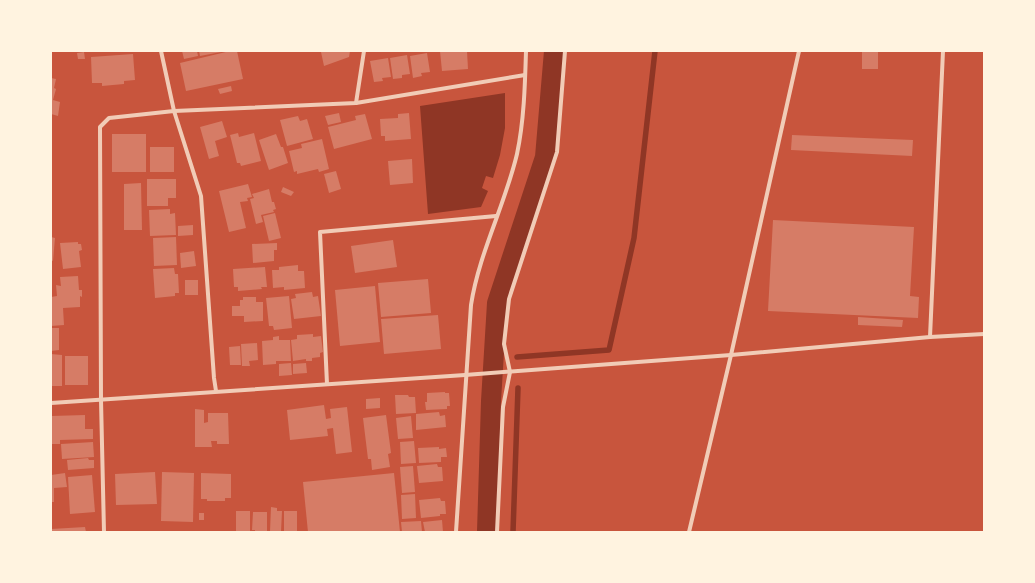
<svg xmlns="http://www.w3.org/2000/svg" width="1035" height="583" font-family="Manrope,sans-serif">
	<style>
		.water { fill: #8f3625 }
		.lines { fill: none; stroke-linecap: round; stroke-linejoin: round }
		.stream { stroke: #8f3625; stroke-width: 5.5 }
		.canal { stroke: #8f3625; stroke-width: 20 }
		.building { fill: #d67c66 }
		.minor { stroke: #f1ccb7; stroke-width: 4 }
	</style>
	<rect width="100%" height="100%" fill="#c8553d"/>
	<!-- water -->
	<path class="water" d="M505,93V128L500,155L493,178L486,176L482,188L488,191L481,207L428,214L420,106Z"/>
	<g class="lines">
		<!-- stream -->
		<g class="stream">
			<path d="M517,357L609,350L634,238L655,51"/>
			<path d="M513,532L518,388"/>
		</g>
		<!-- canal -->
		<path class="canal" d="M487,532L491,401L497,303L545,157L554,51"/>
	</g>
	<!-- building -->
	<g class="building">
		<path d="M182,51H197L198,56L184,59Z"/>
		<path d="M199,51H221V52L200,56Z"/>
		<path d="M230,51H237L243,79L186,91L180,63Z"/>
		<path d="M323,51H350L349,57L324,66L321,52Z"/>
		<path d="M440,51H467L468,69L442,71Z"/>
		<rect x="862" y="51" width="16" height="18"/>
		<path d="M84,52L85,59H78L77,53Z"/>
		<path d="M427,53L430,72L421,73L422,76L413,78L410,56Z"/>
		<path d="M133,54L135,80L124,81V84L102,86V83H92L91,57Z"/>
		<path d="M407,55L410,74L402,75V78L393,79L390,58Z"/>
		<path d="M388,58L391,77L382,78L383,81L374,82L370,61Z"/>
		<path d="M51,78L56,79L54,88L56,89L53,100L60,102L58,116L51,114Z"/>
		<path d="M231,86L232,91L220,94L218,89Z"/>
		<path d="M339,113L341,122L328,125L325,116Z"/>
		<path d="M409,113L411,139L385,141V136H381L380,119L398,118V114Z"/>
		<path d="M365,114L372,139L334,149L328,127L356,120L355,116Z"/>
		<path d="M298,116L300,121L307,119L313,139L287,146L280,120Z"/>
		<path d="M222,121L227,137L215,141L219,156L209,159L200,127Z"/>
		<path d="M238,133L239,137L254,133L261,161L241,166L240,163H237L230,135Z"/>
		<rect x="112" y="134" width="34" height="38"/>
		<path d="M276,134L281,147H283L288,163L269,170L259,140Z"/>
		<path d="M792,135L913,140L912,156L791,150Z"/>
		<path d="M322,139L329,169L319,172L318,169L297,174V171L294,172L289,151L302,148L301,144Z"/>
		<rect x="150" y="147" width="24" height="25"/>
		<path d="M412,159L413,183L390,185L388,161Z"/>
		<path d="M336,171L341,189L329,193L324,174Z"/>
		<path d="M147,179H176V198H168V206H147Z"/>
		<path d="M141,183L142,230H124V184Z"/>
		<path d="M248,184L252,197L247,198L248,201L240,202L246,228L229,232L219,191Z"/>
		<path d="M283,187L294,192L291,196L281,192Z"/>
		<path d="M269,189L272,202H274L276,209L273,210L274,212L261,215L263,222L256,224L250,199L254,198L252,194Z"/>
		<path d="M170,209V214L175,213L176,235L150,236L149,210Z"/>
		<path d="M275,213L281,238L269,241L263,216Z"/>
		<path d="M773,220L914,227L910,296L919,297L918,318L768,311Z"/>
		<path d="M193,225V235L178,236V226Z"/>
		<path d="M51,237L55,238L53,261L51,260Z"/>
		<path d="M176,237L177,265L154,266L153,238Z"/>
		<path d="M393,240L397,267L355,273L351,246Z"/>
		<path d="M78,242V244H81L82,250L79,251L81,267L63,269L60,243Z"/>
		<path d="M277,243V250H274V261L253,263L252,244Z"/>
		<path d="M194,251L196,266L181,268L180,253Z"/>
		<path d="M298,265V271H304L305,288L284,290V287L273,288L272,270H279V267Z"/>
		<path d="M265,267L267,287H261L262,289L238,291V287H234L233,269Z"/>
		<path d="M174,268L175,274H178L179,293H175V296L155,298L153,269Z"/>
		<path d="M78,276L79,290H82V297L80,296V307L63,308L64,325L51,326V297L57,296L56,285L61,286L60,277Z"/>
		<path d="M428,279L431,313L381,317L378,283Z"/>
		<rect x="185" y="280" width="13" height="15"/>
		<path d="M375,286L380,342L340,346L335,290Z"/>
		<path d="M312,292L313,297L318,296L321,316L294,319L291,299L296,298L295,294Z"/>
		<path d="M289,296L292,328L274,330L273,326H269L266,298Z"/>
		<path d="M243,297H256V302H263V321L244,322V316H232V306H240V300H243Z"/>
		<path d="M438,315L441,349L384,354L381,319Z"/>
		<path d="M858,317L903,320L902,327L858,325Z"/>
		<path d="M51,328H59V350L51,351Z"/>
		<path d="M313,334V337L321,336L323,352L320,353V357L312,358V361H306V359L293,361L291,340L297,339V335Z"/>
		<path d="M279,336V340H290L291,361H276V364L263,365L262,341L273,340V337Z"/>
		<path d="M257,343L258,360L249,361L250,366H242L241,344Z"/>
		<path d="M240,346L241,365H230L229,347Z"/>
		<path d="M51,354L62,355V386H51Z"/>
		<rect x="65" y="356" width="23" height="29"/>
		<path d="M291,363L292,375L279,376V364Z"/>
		<path d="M306,363L307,373L293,374V364Z"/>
		<path d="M445,392V393H449L450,406H447V409L426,410L425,402H427V393Z"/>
		<path d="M395,395H408L409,397H415L416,413L396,414Z"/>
		<path d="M380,398V408L366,409V399Z"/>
		<path d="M324,405L326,419L331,418L330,409L347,407L352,452L336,454L333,428L327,429L328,436L290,440L287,410Z"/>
		<path d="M195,409L204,410V423L208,422V413H228L229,444H217V441H211L212,447H195Z"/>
		<path d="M439,412L440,416L445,415L446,427L416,430V414Z"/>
		<path d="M85,415V429H93V439L60,440V444H51V416Z"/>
		<path d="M386,415L391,453L388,454L390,467L372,470L371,459H368L363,418Z"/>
		<path d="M411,416L413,438L398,439L396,418Z"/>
		<path d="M414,441L416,463L401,464L400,442Z"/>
		<path d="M93,442L94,457L62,459L61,444Z"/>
		<path d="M439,447V449L446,448L447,457H441V462L419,463L418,448Z"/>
		<path d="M88,458L89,460H94V468L68,470L67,460Z"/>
		<path d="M437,464L438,467H442L443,481L419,483L417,466Z"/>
		<path d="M413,466L415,492L402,493L400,467Z"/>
		<path d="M155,472L157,504L116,505L115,474Z"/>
		<path d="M162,472L194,473L193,522L161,521Z"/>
		<path d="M65,473L67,487L54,488V502H51V475Z"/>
		<path d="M201,473L231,474V498H225V501H207V499H201Z"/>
		<path d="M394,473L400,532H308L303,482Z"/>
		<path d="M92,475L95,512L70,514L68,477Z"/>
		<path d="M415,494L416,518L402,519L401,495Z"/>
		<path d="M440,498L441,501H445L446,514H440V516L421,518L419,500Z"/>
		<path d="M271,507L277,508V511H282L281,532H270Z"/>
		<rect x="236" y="511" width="14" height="21"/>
		<rect x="284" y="511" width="13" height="21"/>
		<path d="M253,512H267V532H255V530H252Z"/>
		<rect x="199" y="513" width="5" height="7"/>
		<path d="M442,520L443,532H425L423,522Z"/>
		<path d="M421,521L422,532H402L401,522Z"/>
		<path d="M85,527L86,532H51V529Z"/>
	</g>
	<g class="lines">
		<!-- minor -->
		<g class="minor">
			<path d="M161,51L174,111L201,196L214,378L216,391"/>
			<path d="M356,103L364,51"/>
			<path d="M930,337L943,51"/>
			<path d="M327,384L320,232L496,216"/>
			<path d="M51,403L465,375L731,355L930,337L984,334"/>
			<path d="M104,532L101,400L100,127L109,118L174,111L356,103L525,75"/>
			<path d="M456,532L471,305C479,253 505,205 517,154C524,121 525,85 526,51"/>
			<path d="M497,532L503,407L510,372L504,344L509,299L557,152L565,51"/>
			<path d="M689,532L731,355L799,51"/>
		</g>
	</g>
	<!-- border -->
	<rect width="1035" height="583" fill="none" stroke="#fff3e0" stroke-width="104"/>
</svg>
